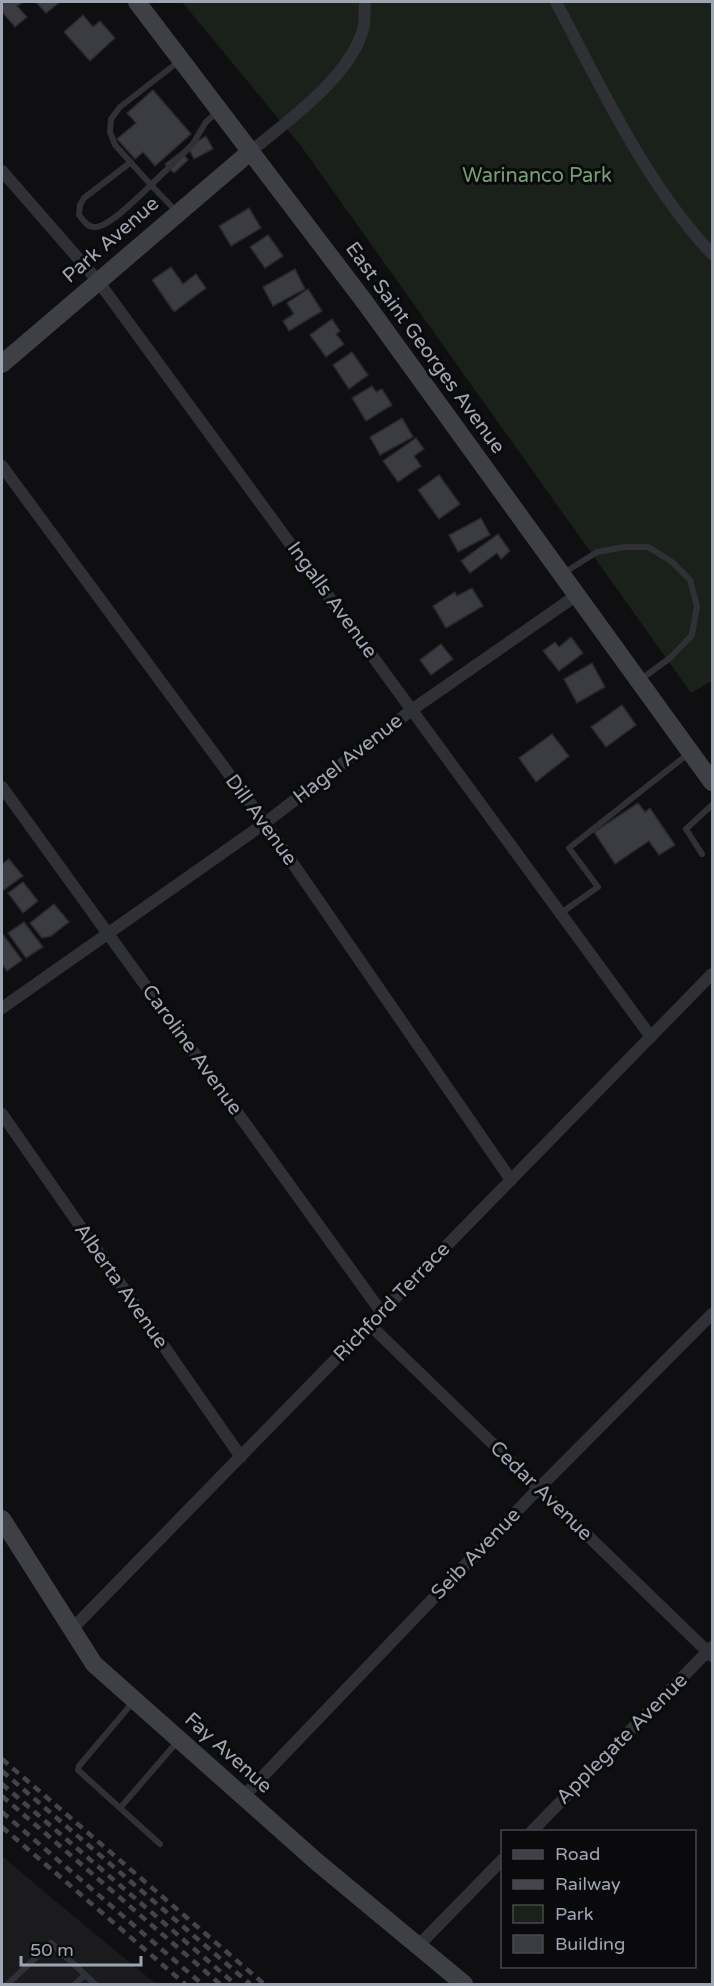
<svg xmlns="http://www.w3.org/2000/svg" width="714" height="1986" font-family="'Varela Round',sans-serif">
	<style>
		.built { fill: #1b1b1e }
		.green { fill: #19211a }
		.building { fill: #3b3c41; stroke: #29292d; stroke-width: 1.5 }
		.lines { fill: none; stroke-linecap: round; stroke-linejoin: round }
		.lane { stroke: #303136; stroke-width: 6 }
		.street { stroke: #303136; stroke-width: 12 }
		.secondary { stroke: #3e4046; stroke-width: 18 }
		.rail { stroke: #43454b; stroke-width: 4.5; stroke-dasharray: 8 6; stroke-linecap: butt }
		.labels { text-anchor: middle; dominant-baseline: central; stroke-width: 6; stroke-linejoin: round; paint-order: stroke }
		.park-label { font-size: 20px; fill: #74a074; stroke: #0a0a0c }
		.street-label { font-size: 20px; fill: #9fa6b3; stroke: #0a0a0c }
	</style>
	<rect width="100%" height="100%" fill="#0f0f11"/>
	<!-- built -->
	<path class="built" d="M2,1856L66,1910L156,1984H2Z"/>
	<!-- green -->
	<path class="green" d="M182,2H712V681L691,693L301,146Z"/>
	<!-- building -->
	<g class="building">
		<path d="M2,2H23L17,6L27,17L15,27L2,12Z"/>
		<path d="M36,2H60L46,13Z"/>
		<path d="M83,15L93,27L100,21L115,38L90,61L64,32Z"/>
		<path d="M153,90L191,134L155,166L143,152L135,159L117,139L136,123L127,113Z"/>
		<path d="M206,136L213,149L194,159L188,147Z"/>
		<path d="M181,152L188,160L174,173L165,164Z"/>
		<path d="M249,208L261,228L231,246L219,226Z"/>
		<path d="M268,235L283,256L265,268L250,247Z"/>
		<path d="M171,267L183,284L196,274L206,288L174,312L152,280Z"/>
		<path d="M295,269L305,289L273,306L263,287Z"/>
		<path d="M308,289L322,311L289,331L283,321L294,314L287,303Z"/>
		<path d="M332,319L340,331L336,334L344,344L326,357L310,335Z"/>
		<path d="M352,352L368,375L349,389L333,365Z"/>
		<path d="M372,386L376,392L382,389L392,405L366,421L352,398Z"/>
		<path d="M402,418L413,437L380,455L370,437Z"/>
		<path d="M416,438L424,449L414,456L421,466L398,482L383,461Z"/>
		<path d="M439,475L460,504L439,519L418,490Z"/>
		<path d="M481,518L490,535L458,552L449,535Z"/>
		<path d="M498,534L510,551L501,559L497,553L470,573L461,561Z"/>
		<path d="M472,588L483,606L446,628L433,606L455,592L457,596Z"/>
		<path d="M571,637L583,653L559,671L543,651L555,642L559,647Z"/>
		<path d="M441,644L453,659L431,675L420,660Z"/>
		<path d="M592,663L605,687L577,703L564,679Z"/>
		<path d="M622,705L636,725L606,747L591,727Z"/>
		<path d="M552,734L569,756L536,782L519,758Z"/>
		<path d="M638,803L645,812L650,808L675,845L659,855L649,841L615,864L594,832Z"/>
		<path d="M9,859L23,876L2,891V864Z"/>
		<path d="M23,882L38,901L23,913L8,893Z"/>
		<path d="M54,904L69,922L51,936L42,938L30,923Z"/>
		<path d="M24,922L43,947L26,958L8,933Z"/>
		<path d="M2,933L22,960L7,971L2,964Z"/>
	</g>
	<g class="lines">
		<!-- lane -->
		<g class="lane">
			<path d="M131,162L84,198L80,205L79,215C83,220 87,227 94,227C108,229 140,195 151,185L115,145L110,132L111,119L120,107L178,62"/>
			<path d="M177,212L151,185L192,145L206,122L217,112"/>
			<path d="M562,574L597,552L625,547H648L671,561L690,580L697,606L692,635L670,658L640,680"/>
			<path d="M702,854L686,829L712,805"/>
			<path d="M561,913L598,887L569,848L688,754"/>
			<path d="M120,1808L78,1770L79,1766L134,1701"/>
			<path d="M160,1844L120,1808L177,1742"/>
			<path d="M8,1984L51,1943L95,1984"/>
			<path d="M75,1984L85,1975"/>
		</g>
		<!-- street -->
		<g class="street">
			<path d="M556,2C601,87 646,184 712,254"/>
			<path d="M251,151C288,121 354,74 364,25C365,17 364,9 365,2"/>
			<path d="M2,171L98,281L651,1037"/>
			<path d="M2,466L265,823L511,1180"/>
			<path d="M2,787L382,1313"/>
			<path d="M2,1008L265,823L413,709L577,595"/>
			<path d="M2,1114L241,1457"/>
			<path d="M370,1325L712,1656"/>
			<path d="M72,1629L712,974"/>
			<path d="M243,1797L539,1488L712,1314"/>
			<path d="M531,1832L712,1647"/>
			<path d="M418,1946L502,1860"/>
		</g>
		<!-- secondary -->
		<g class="secondary">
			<path d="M137,2L364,301L712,782"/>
			<path d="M2,364L251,151"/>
			<path d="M2,1519L94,1664L317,1862L464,1984"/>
		</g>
		<!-- rail -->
		<g class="rail">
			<path d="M2,1759L264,1984"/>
			<path d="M2,1771L250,1984"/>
			<path d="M2,1784L235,1984"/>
			<path d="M2,1796L220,1984"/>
			<path d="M2,1812L202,1984"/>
			<path d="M2,1827L185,1984"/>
		</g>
	</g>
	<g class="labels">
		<!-- park labels -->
		<g class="park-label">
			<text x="537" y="176">Warinanco Park</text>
		</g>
		<!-- street labels -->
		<g class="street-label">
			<text transform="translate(111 240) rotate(-41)">Park Avenue</text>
			<text transform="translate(425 348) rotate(54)">East Saint Georges Avenue</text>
			<text transform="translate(332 600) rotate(54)">Ingalls Avenue</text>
			<text transform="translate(348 759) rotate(-38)">Hagel Avenue</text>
			<text transform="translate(261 820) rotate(54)">Dill Avenue</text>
			<text transform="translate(192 1050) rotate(54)">Caroline Avenue</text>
			<text transform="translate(121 1286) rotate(55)">Alberta Avenue</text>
			<text transform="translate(392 1302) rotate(-46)">Richford Terrace</text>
			<text transform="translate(541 1491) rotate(44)">Cedar Avenue</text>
			<text transform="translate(476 1554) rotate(-46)">Seib Avenue</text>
			<text transform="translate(622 1739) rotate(-45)">Applegate Avenue</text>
			<text transform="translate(228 1753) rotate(42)">Fay Avenue</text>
		</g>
	</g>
	<!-- border -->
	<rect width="714" height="1986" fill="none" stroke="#9fa6b3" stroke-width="6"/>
	<!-- legend -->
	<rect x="501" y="1830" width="195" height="138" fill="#0a0a0c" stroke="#46484f" stroke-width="1.5"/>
	<rect x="513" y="1850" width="30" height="9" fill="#3e4046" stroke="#46484f" stroke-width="1.5"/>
	<text x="555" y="1860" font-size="18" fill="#9fa6b3">Road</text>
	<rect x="513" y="1880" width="30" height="9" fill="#43454b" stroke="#46484f" stroke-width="1.5"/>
	<text x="555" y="1890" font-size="18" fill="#9fa6b3">Railway</text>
	<rect x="513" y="1905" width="30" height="18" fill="#19211a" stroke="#46484f" stroke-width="1.5"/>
	<text x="555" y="1920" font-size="18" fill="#9fa6b3">Park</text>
	<rect x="513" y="1935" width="30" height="18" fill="#3b3c41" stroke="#46484f" stroke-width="1.5"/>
	<text x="555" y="1950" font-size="18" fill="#9fa6b3">Building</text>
	<!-- scale -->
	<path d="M21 1956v9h120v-9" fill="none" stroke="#9fa6b3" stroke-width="3"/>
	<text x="30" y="1956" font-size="18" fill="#9fa6b3" stroke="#0a0a0c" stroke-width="4.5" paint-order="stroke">50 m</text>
</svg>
